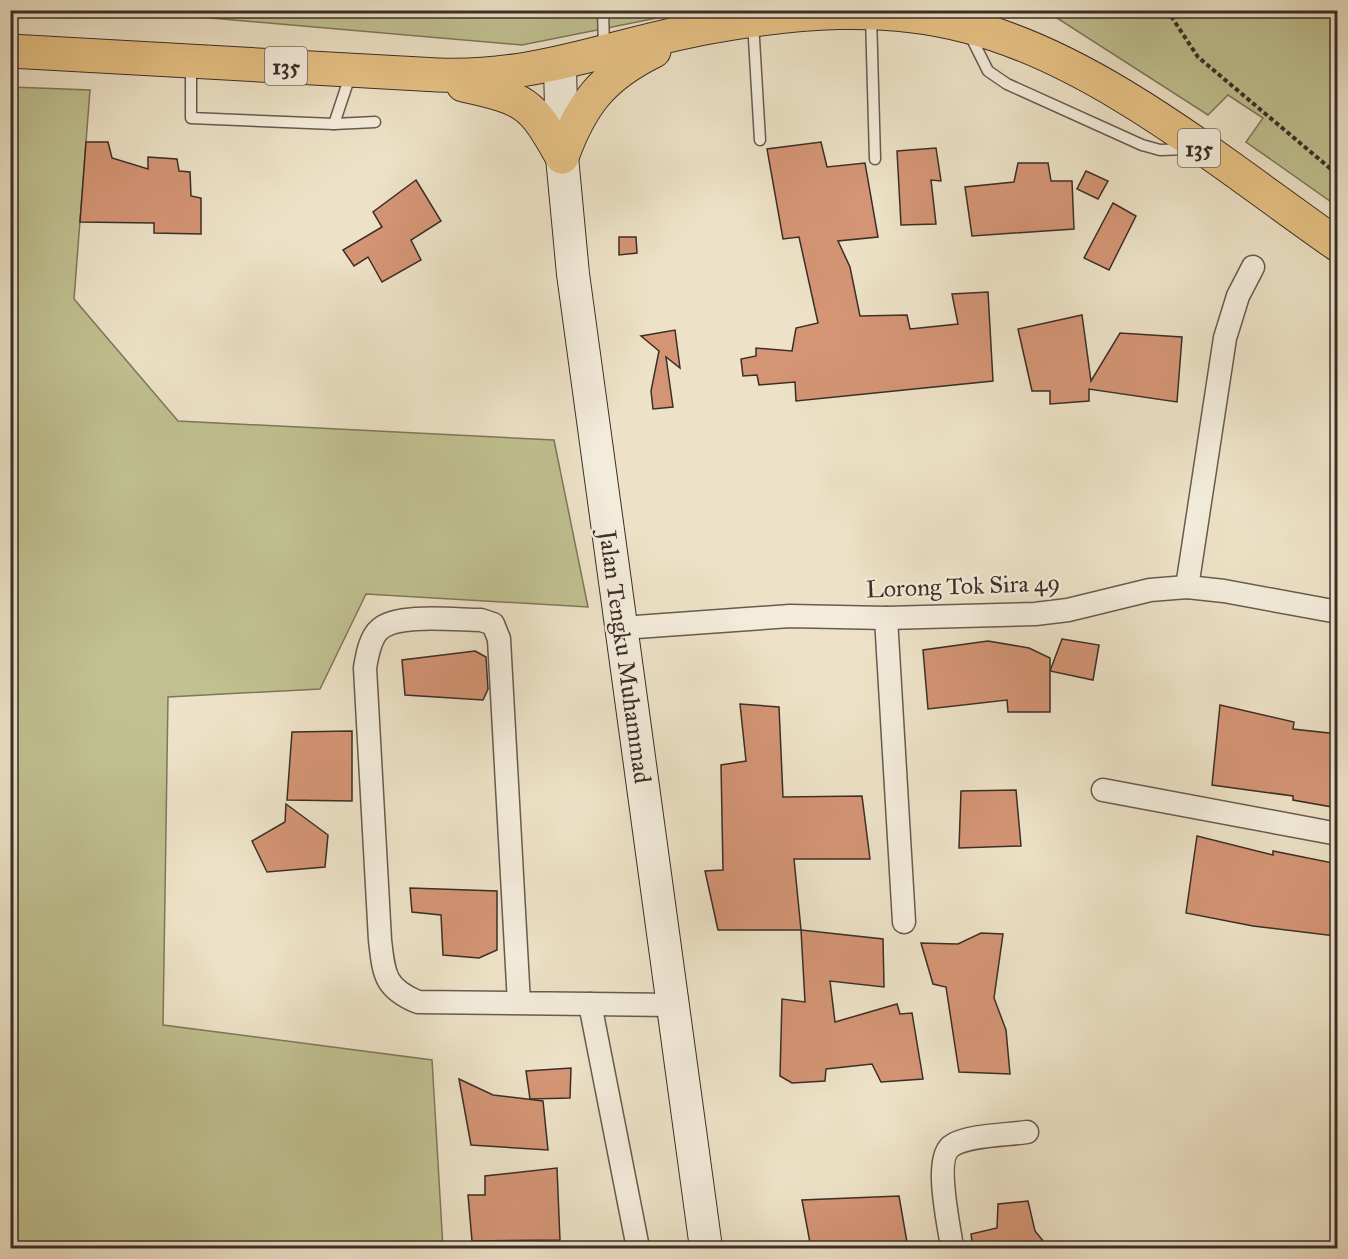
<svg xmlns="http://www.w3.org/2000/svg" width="1348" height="1259" font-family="'IM FELL Great Primer',serif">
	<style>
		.green { fill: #c0c090; stroke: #7e775c; stroke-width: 1.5 }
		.building { fill: #d49575; stroke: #3b2e27; stroke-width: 1.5 }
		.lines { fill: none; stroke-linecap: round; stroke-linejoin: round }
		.lane-casing { stroke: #685b4f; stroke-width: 13 }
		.street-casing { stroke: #685b4f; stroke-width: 25 }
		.secondary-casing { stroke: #3b2e27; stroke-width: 34 }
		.primary-casing { stroke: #3b2e27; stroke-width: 35 }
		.path { stroke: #3b2e27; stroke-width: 4; stroke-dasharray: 4.5 3; stroke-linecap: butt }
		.lane { stroke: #f3ecdb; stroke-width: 10 }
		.street { stroke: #f3ecdb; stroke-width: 22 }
		.secondary { stroke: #f3ecdb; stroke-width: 32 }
		.primary { stroke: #e6c184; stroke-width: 33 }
		.labels { text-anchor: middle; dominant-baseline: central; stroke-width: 4.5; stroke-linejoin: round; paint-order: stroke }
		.shield { fill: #f3ecdb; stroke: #72675d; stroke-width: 1.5 }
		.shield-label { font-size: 22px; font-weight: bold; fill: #3b2e27 }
		.street-label { font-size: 24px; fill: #3b2e27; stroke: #f3ecdb }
	</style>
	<rect width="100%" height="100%" fill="#ede2c7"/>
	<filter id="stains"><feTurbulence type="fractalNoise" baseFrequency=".00333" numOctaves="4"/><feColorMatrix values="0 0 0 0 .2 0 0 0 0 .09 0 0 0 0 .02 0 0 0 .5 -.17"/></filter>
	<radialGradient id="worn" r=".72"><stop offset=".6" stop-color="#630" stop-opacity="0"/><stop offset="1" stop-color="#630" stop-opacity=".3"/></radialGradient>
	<!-- green -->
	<g class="green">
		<path d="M130,11H692L522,45Z"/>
		<path d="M1046,11H1337V206L1246,142L1263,118L1228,95L1208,115Z"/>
		<path d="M11,87L90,90L74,299L178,421L554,440L588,607L366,594L320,689L168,697L163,1025L432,1060L443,1248H11Z"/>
	</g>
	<!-- building -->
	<g class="building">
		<path d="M86,142H108L112,158L148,169V157L177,159L179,171L190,172L191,196L201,198V234L154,233V223L80,222Z"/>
		<path d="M821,142L827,167L865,163L878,237L838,241L850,267L860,316L907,315L910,329L958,324L952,294L988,292L993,381L796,401L795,382L759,385L757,375L743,376L741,359L756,356V348L792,351L796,328L818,323L799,237L783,239L767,149Z"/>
		<path d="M936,148L941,181L931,180L936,224L901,225L897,151Z"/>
		<path d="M1018,163H1048L1051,181H1072L1074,229L972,236L965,187L1014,182Z"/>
		<path d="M1086,171L1108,181L1098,199L1077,189Z"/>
		<path d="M416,180L441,221L411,240L421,260L382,282L368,257L354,266L343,250L382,227L373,212Z"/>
		<path d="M1113,203L1136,216L1109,270L1084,258Z"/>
		<path d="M619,237H636L637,253L619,255Z"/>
		<path d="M1082,315L1091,381L1120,333L1182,337L1177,402L1089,389V401L1050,404V391H1032L1018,329Z"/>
		<path d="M675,330L680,368L666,357L673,407L653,409L651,391L659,351L641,336Z"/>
		<path d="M1062,639L1099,645L1093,680L1050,671Z"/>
		<path d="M988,641L1029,648L1050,658V712H1008L1007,700L928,709L923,650Z"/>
		<path d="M475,651L486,657L488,689L483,700L405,695L402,660Z"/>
		<path d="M740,704L779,707L783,797L862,796L870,859H794L801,930H718L705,871L723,870L721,765L746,761Z"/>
		<path d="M1220,705L1294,722L1293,729L1338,734V808L1293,800V796L1212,785Z"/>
		<path d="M352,731V801L287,800L292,732Z"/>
		<path d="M1016,790L1021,846L959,848L961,791Z"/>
		<path d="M286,804L328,835L325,867L267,872L252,841L285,822Z"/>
		<path d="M1197,836L1273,855V851L1338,864L1335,936L1253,926L1186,913Z"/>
		<path d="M410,888L497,891V950L479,958L443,955L441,915L412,912Z"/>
		<path d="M801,930L883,939L884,987L830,981L835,1022L897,1004L900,1014L912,1013L923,1079L881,1082L872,1064L826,1069L825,1081L792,1083L780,1076L782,999L805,1002Z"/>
		<path d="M981,933L1003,934L994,998L1006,1030L1010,1074L959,1072L946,987L933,984L921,943L958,944Z"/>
		<path d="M571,1068L570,1098L530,1099L526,1071Z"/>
		<path d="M459,1079L493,1095L543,1101L548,1150L471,1145Z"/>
		<path d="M557,1168L560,1240L472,1241L468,1195H485V1176Z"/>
		<path d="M899,1196L908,1248H811L802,1200Z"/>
		<path d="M1028,1201L1035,1231L1049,1248H973L971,1234L997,1228L998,1204Z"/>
	</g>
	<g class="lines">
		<defs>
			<g id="lane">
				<path d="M603,10L604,49"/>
				<path d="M871,16L875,159"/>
				<path d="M753,22L760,140"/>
				<path d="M970,35L988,71L1007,84L1142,145L1160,150L1187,149"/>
				<path d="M191,65V118L334,124L375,122"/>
				<path d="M334,124L351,73"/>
			</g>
			<g id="street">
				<path d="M1187,587L1225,338L1238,296L1253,267"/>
				<path d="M886,618L904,922"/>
				<path d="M622,628L790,616L886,618L1035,614L1068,610L1150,590L1187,587L1224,591L1338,612"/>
				<path d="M1103,790L1338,834"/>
				<path d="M519,1003L499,639L493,624L481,620C456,620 398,613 380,629C370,637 367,656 365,668L380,940C384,974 384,988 418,1002L672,1005"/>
				<path d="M590,1004L638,1248"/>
				<path d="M952,1248C950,1228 932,1156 953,1145C969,1135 1007,1135 1027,1132"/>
			</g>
			<path id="secondary" d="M560,64L562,157L573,274L706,1248"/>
			<g id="primary">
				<path d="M10,51L438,75C539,79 614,44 710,27C795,12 882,4 966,26C1098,59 1227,168 1338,245"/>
				<path d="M463,85C525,99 531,101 562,157"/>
				<path d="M562,157C581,104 603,76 654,51"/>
			</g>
		</defs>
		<!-- lane casing -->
		<use href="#lane" class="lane-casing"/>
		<!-- street casing -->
		<use href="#street" class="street-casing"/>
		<!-- secondary casing -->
		<use href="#secondary" class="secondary-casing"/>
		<!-- primary casing -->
		<use href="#primary" class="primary-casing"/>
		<!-- path -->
		<g class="path">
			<path d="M1167,10L1198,57L1338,175"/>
			<path d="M12,26L13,10"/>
		</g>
		<!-- lane -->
		<use href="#lane" class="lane"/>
		<!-- street -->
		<use href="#street" class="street"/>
		<!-- secondary -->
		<use href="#secondary" class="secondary"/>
		<!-- primary -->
		<use href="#primary" class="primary"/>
	</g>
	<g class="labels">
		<!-- shield labels -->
		<g class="shield">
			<rect x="265" y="47" width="42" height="38" rx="4.5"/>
			<rect x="1178" y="129" width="42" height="38" rx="4.5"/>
		</g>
		<g class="shield-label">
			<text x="286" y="66">135</text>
			<text x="1199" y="148">135</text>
		</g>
		<!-- street labels -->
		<g class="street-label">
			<text transform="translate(963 586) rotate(-2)">Lorong Tok Sira 49</text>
			<text transform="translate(625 657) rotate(82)">Jalan Tengku Muhammad</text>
		</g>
	</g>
	<!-- margin -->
	<rect width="1348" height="1259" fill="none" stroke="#ede2c7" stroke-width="36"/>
	<rect x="12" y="12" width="1324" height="1235" fill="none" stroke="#3b2e27" stroke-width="3"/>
	<rect x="18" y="18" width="1312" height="1223" fill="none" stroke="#3b2e27" stroke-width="1.5"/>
	<rect width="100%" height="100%" filter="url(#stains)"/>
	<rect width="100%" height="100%" fill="url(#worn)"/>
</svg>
